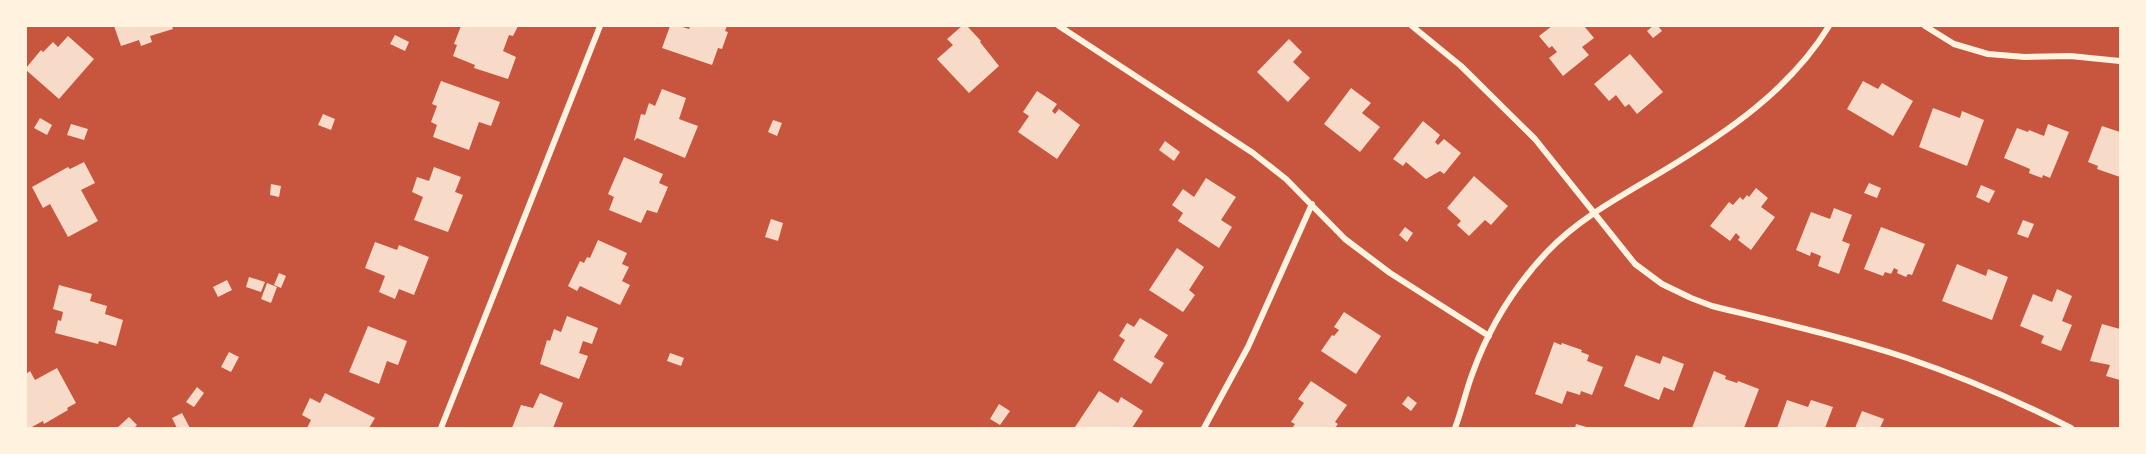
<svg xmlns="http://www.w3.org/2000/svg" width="2146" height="454" font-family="'Varela Round',sans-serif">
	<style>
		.building { fill: #f7dbc8 }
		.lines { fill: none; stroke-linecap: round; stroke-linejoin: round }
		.minor { stroke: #fff3e0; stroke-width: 6 }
	</style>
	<rect width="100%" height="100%" fill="#c8553d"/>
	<!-- building -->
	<g class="building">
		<path d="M114,26H172L173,29L150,36L152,42L141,46L139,40L121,46Z"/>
		<path d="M461,26H518L513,36L509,35L503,51L516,57L508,79L474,68L475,65L453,56L457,45L454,44Z"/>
		<path d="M670,26H679L689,29L690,26H727L725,31L728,32L722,49L718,48L712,65L662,48Z"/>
		<path d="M962,26H967L981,41L980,42L999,66L969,93L937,59L953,45L947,39Z"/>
		<path d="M1552,26H1584L1594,38L1582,47L1589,55L1563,76L1549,58L1557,52L1552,46L1549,48L1539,36Z"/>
		<path d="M1653,26H1658L1662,31L1653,38L1647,31Z"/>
		<path d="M395,35L409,42L405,51L390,44Z"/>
		<path d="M68,36L94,59L59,99L26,70V68L41,50L43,52L53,42L58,47Z"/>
		<path d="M1289,39L1302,52L1293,62L1310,78L1288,102L1257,72Z"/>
		<path d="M1630,54L1663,92L1637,114L1629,104L1625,107L1616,95L1609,101L1594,84Z"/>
		<path d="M441,81L500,102L491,126L479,122L469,150L433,137L437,125L431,122L437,106L432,104Z"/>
		<path d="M1863,81L1878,89L1882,83L1913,101L1893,136L1847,109Z"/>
		<path d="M1351,88L1371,103L1362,113L1380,127L1360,152L1324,124Z"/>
		<path d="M662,89L686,98L679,119L698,126L685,158L637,138L634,141L641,114L645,115L649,103L655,106Z"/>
		<path d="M1037,91L1057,104L1052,111L1055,114L1059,109L1080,125L1057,159L1018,132L1029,116L1023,112Z"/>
		<path d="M1933,108L1960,118L1962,111L1984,120L1967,166L1919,147Z"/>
		<path d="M323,114L335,119L331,130L318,125Z"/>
		<path d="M40,118L52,125L47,135L34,128Z"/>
		<path d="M773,120L782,123L777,136L768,132Z"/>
		<path d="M1423,121L1440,135L1435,142L1438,145L1444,139L1461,153L1444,174L1440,171L1426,179L1406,162L1403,166L1393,159Z"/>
		<path d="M71,124L88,129L84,140L67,135Z"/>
		<path d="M2048,124L2069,132L2050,178L2043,175L2042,178L2029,173L2030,169L2004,158L2017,128L2028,132L2029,130L2044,136Z"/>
		<path d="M2102,126L2120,132V177L2097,169L2098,166L2088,162Z"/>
		<path d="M1165,141L1180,152L1174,161L1159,150Z"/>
		<path d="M624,157L663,174L659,183L668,187L657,213L647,210L641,223L609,210L614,197L608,194Z"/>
		<path d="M84,162L95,183L81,190L98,221L68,237L50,204L43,208L32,187L68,167L70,169Z"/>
		<path d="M434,167L461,177L455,192L463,195L448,232L414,220L423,197L412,192L417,177L429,181Z"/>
		<path d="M1474,176L1508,206L1491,225L1485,220L1469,236L1457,225L1461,221L1447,208Z"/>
		<path d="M1206,178L1236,197L1221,220L1232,227L1219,248L1178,221L1183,213L1172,205L1183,189L1194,197Z"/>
		<path d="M1869,183L1881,188L1877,198L1864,193Z"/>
		<path d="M271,184L281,186L279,197L270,195Z"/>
		<path d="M1981,185L1995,191L1989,203L1976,197Z"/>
		<path d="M1756,188L1768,198L1761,207L1775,217L1751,250L1738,240L1740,237L1736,233L1730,241L1710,226L1729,202L1733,205L1740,197L1743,200L1747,195L1749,197Z"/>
		<path d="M1834,208L1852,215L1842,241L1850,244L1839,274L1818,266L1821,256L1811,252L1810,256L1796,250L1811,212L1830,219Z"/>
		<path d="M771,219L783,223L778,241L765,237Z"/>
		<path d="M2023,220L2034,224L2028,238L2017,234Z"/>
		<path d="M1405,227L1413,233L1407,242L1399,235Z"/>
		<path d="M1881,227L1925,244L1912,275L1908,274L1906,277L1897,273L1898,270L1894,268L1891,274L1885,272L1883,276L1864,269Z"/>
		<path d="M598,240L627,253L622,264L629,267L622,281L630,285L620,305L580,286L577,291L568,286L580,261L584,263L587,257L590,258Z"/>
		<path d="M375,242L397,250L399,245L429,257L414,295L399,289L395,299L379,292L385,276L365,268Z"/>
		<path d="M1177,248L1204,267L1189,290L1195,295L1183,312L1149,290Z"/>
		<path d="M1957,264L1986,276L1988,269L2008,277L1992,320L1942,301Z"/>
		<path d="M279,273L286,276L281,288L274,285Z"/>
		<path d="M249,277L265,282L261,292L246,287Z"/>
		<path d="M227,280L232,290L218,297L213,287Z"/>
		<path d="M267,283L277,287L271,303L261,299Z"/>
		<path d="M59,285L92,294L90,301L107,306L105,314L123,320L116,346L99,341L98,344L55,333L58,320L61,321L63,312L53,309Z"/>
		<path d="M2057,289L2072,296L2062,321L2072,325L2061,351L2041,343L2044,336L2020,326L2033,294L2052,302Z"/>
		<path d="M1344,312L1381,336L1356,374L1321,351L1332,335L1334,336L1339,330L1334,327Z"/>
		<path d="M567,316L598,328L592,344L583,341L579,353L588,356L579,379L540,364L547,340L550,341L554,329L561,332Z"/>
		<path d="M1140,318L1168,335L1154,357L1164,363L1151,384L1113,360L1125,340L1119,336L1127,323L1134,327Z"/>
		<path d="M2102,324L2120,329V380L2106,376L2110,365L2090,361Z"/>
		<path d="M368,326L407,341L398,365L387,361L379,384L349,372Z"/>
		<path d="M1554,342L1561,345L1562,343L1582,350L1581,352L1589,355L1587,361L1603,367L1592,395L1581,391L1580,395L1567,391L1562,404L1535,394Z"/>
		<path d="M229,352L239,357L231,372L221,367Z"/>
		<path d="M670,353L684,358L681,366L667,361Z"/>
		<path d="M1636,355L1660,364L1663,356L1684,364L1674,391L1664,387L1659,400L1624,386Z"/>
		<path d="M57,368L76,403L67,408L68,410L44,424L43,421L30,428H26V374L30,371L35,380Z"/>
		<path d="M1714,371L1726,376L1725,379L1737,383L1738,381L1759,389L1744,428H1721L1716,427L1715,428H1692Z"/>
		<path d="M1311,381L1347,405L1335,422L1338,424L1335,428H1292L1295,424L1291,422L1304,403L1298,399Z"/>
		<path d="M197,387L204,393L194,407L186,402Z"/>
		<path d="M1099,391L1118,403L1121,397L1143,411L1132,428L1075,427Z"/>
		<path d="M325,393L375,418L369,428H307L311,420L302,415L310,398L320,403Z"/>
		<path d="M540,393L563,403L553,428H512L521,405L533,408Z"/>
		<path d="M1408,396L1417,403L1411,411L1402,404Z"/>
		<path d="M1787,400L1808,407L1811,400L1833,407L1825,428H1777Z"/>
		<path d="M999,404L1010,411L1000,425L990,419Z"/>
		<path d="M1862,411L1884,419L1880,428H1855Z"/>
		<path d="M182,413L190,428H177L172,418Z"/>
		<path d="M129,417L137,425L134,428H117Z"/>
		<path d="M1576,424L1590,428H1575Z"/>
	</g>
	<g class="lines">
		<!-- minor -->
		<g class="minor">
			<path d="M1059,26L1253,153L1286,179L1345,239L1390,273L1489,336"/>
			<path d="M1412,26L1461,66L1535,139L1635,264L1662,284L1691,298L1712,306C1777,322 1843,337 1907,358C1963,377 2018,401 2071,428"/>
			<path d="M1925,26L1954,44L1988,54L2025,57L2070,56L2120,61"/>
			<path d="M441,428L600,26"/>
			<path d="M1204,428L1248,347L1312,204"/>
			<path d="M1455,428C1462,410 1466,390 1473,372C1489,328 1515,286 1547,252C1579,218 1623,195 1663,171C1726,133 1790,90 1829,26"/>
		</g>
	</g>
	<!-- border -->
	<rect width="2146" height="454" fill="none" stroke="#fff3e0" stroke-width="54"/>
</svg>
